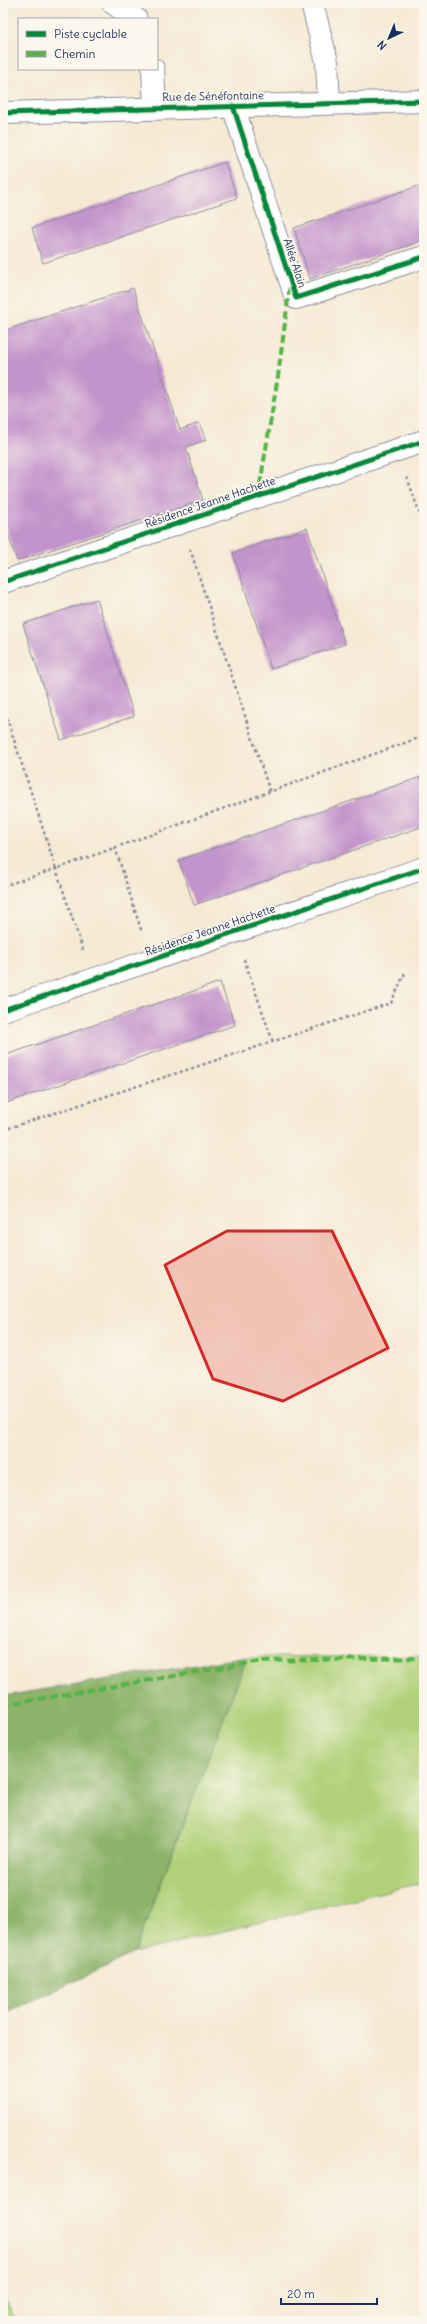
<svg xmlns="http://www.w3.org/2000/svg" width="427" height="2324" font-family="Delius,sans-serif">
	<style>
		.green { fill: #b0d179; stroke: #66806c }
		.forest { fill: #8cb369; stroke: #547164 }
		.building { fill: #c393cb }
		.lines { fill: none; stroke-linecap: round; stroke-linejoin: round }
		.minor-casing { stroke: #888c99; stroke-width: 24 }
		.path { stroke: #888c99; stroke-width: 2.5; stroke-dasharray: 3 3; stroke-linecap: butt }
		.minor { stroke: #fff; stroke-width: 22 }
		.quiet { stroke: #55b248; stroke-width: 4; stroke-dasharray: 8 4; stroke-linecap: butt }
		.cycleway-casing { stroke: #fbf7ec; stroke-width: 8 }
		.cycleway { stroke: #00873e; stroke-width: 5 }
		.marked { fill: #d62828; fill-opacity: 0.2; stroke: #d62828; stroke-width: 3; stroke-linejoin: round }
		.labels { text-anchor: middle; dominant-baseline: central; stroke-width: 4; stroke-linejoin: round; paint-order: stroke }
		.street-label { font-size: 11px; fill: #1b2f5e; stroke: #fbf7ec }
	</style>
	<rect width="100%" height="100%" fill="#fbf7ec"/>
	<filter id="ink" filterUnits="userSpaceOnUse"><feTurbulence type="fractalNoise" baseFrequency=".025" numOctaves="2"/><feDisplacementMap in="SourceGraphic" scale="8" xChannelSelector="R" yChannelSelector="G"/><feConvolveMatrix kernelMatrix="1 2 1 2 8 2 1 2 1" color-interpolation-filters="sRGB"/></filter>
	<filter id="wash" filterUnits="userSpaceOnUse"><feTurbulence type="fractalNoise" baseFrequency=".012" numOctaves="4" result="noise"/><feDisplacementMap in="SourceGraphic" scale="16" xChannelSelector="R" yChannelSelector="G"/><feGaussianBlur stdDeviation="0.9" result="paint"/><feColorMatrix in="noise" values="0 0 0 0 0 0 0 0 0 0 0 0 0 0 0 0 0 1.4 0 .05"/><feComposite in="paint" operator="in"/></filter>
	<g filter="url(#wash)">
		<rect width="100%" height="100%" fill="#f6e9d4"/>
		<!-- green -->
		<g class="green">
			<path d="M424,1656V1882L134,1953L247,1657Z"/>
			<path d="M6,2302L17,2321H3V2310Z"/>
		</g>
		<!-- forest -->
		<path class="forest" d="M247,1657L134,1953L3,2015V1696Z"/>
		<g id="blocks">
			<!-- building -->
			<g class="building">
				<path d="M225,162L237,198L43,263L32,228Z"/>
				<path d="M424,184V240L310,279L294,228Z"/>
				<path d="M133,288L180,430L199,423L206,440L186,447L203,500L17,561L3,519V331Z"/>
				<path d="M307,528L345,644L271,669L233,553Z"/>
				<path d="M97,599L134,716L61,740L23,624Z"/>
				<path d="M424,776V826L194,905L179,860Z"/>
				<path d="M220,982L235,1025L3,1104V1056Z"/>
			</g>
		</g>
	</g>
	<g filter="url(#ink)">
		<use href="#blocks" fill-opacity="0" stroke="#888c99" stroke-width="1"/>
		<g class="lines">
			<defs>
				<g id="minor">
					<path d="M113,3L136,19"/>
					<path d="M312,3L327,62L329,103"/>
					<path d="M153,69L155,108"/>
					<path d="M233,106L296,298L424,257"/>
					<path d="M3,113L424,101"/>
					<path d="M3,582L424,441"/>
					<path d="M3,1010L424,868"/>
				</g>
			</defs>
			<!-- minor casing -->
			<use href="#minor" class="minor-casing"/>
			<!-- path -->
			<g class="path">
				<path d="M407,477L424,526"/>
				<path d="M190,549L270,792"/>
				<path d="M3,706L56,869L424,736"/>
				<path d="M115,847L142,933"/>
				<path d="M3,886L56,869L84,953"/>
				<path d="M244,959L273,1042"/>
				<path d="M3,1130L391,1003L405,973"/>
			</g>
			<!-- minor -->
			<use href="#minor" class="minor"/>
			<!-- quiet -->
			<g class="quiet">
				<path d="M258,497L278,376L290,285"/>
				<path d="M3,1705L262,1661L424,1658"/>
			</g>
			<defs>
				<g id="cycleway">
					<path d="M233,106L296,298L424,257"/>
					<path d="M3,113L424,101"/>
					<path d="M3,582L424,441"/>
					<path d="M3,1010L424,868"/>
				</g>
			</defs>
			<!-- cycleway casing -->
			<use href="#cycleway" class="cycleway-casing"/>
			<!-- cycleway -->
			<use href="#cycleway" class="cycleway"/>
		</g>
	</g>
	<!-- marked area -->
	<path class="marked" d="M227,1231H332L388,1348L283,1401L213,1379L165,1265Z"/>
	<g class="labels">
		<!-- street labels -->
		<g class="street-label">
			<text transform="translate(213 96) rotate(-1)">Rue de Sénéfontaine</text>
			<text transform="translate(295 263) rotate(72)">Allée Alain</text>
			<text transform="translate(210 502) rotate(-19)">Résidence Jeanne Hachette</text>
			<text transform="translate(210 930) rotate(-19)">Résidence Jeanne Hachette</text>
		</g>
	</g>
	<!-- margin -->
	<rect width="427" height="2324" fill="none" stroke="#fbf7ec" stroke-width="16"/>
	<!-- legend -->
	<rect x="18" y="18" width="140" height="52" fill="#fbf7ec" stroke="#a1a7b3"/>
	<rect x="26" y="31" width="20" height="6" fill="#00873e" stroke="#a1a7b3"/>
	<text x="54" y="38" font-size="12" fill="#1b2f5e">Piste cyclable</text>
	<rect x="26" y="51" width="20" height="6" fill="#55b248" stroke="#a1a7b3"/>
	<text x="54" y="58" font-size="12" fill="#1b2f5e">Chemin</text>
	<!-- north arrow -->
	<g transform="translate(389 38) rotate(224)" stroke="#fbf7ec" stroke-width="3" paint-order="stroke">
	<path d="M0-3L7 15L0 10L-7 15Z" fill="#1b2f5e"/>
	<text y="-6" font-size="11" font-weight="bold" text-anchor="middle" fill="#1b2f5e">N</text>
	</g>
	<!-- scale -->
	<path d="M281 2298v6h96v-6" fill="none" stroke="#1b2f5e" stroke-width="2"/>
	<text x="287" y="2298" font-size="12" fill="#1b2f5e" stroke="#fbf7ec" stroke-width="3" paint-order="stroke">20 m</text>
</svg>
